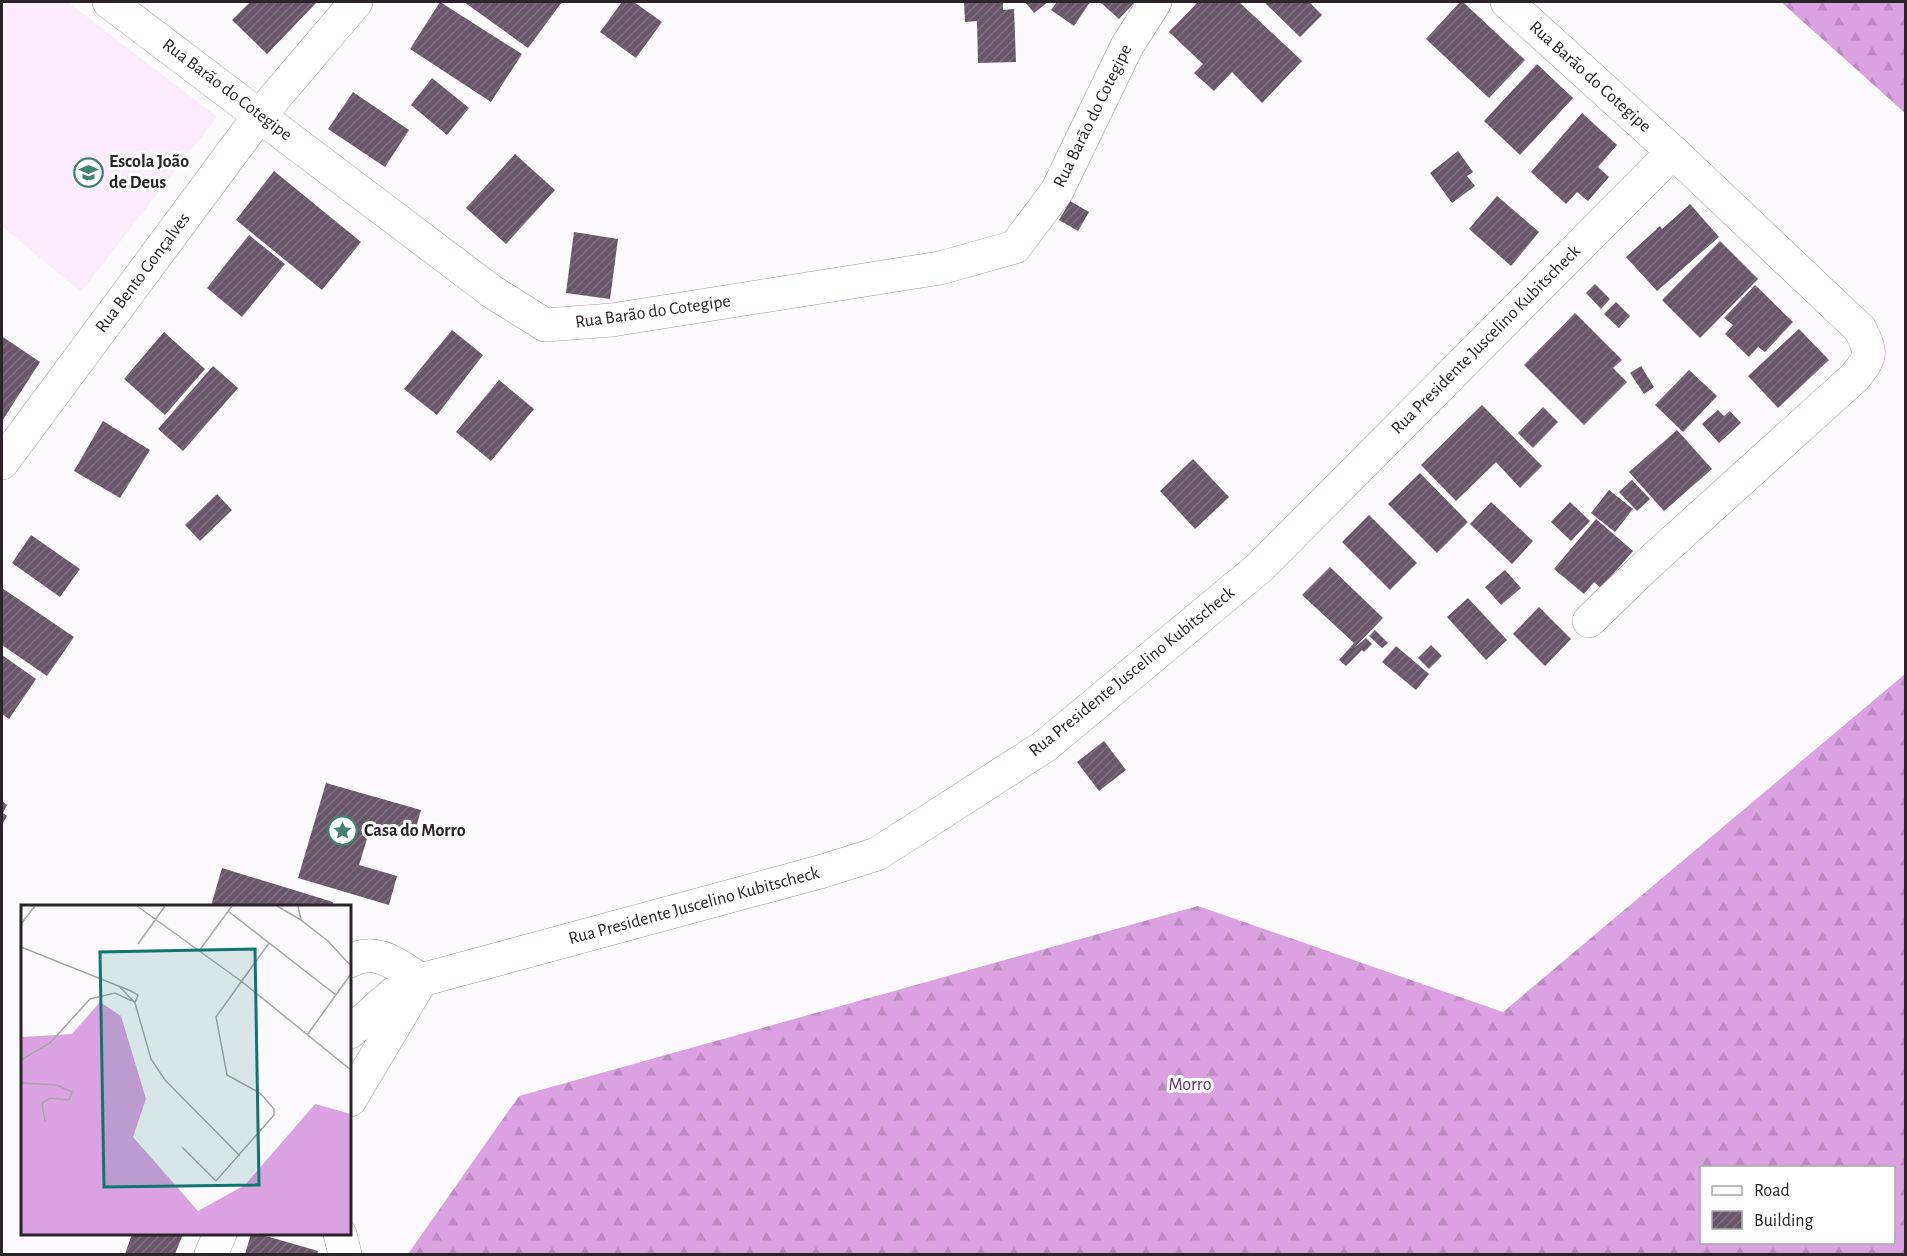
<svg xmlns="http://www.w3.org/2000/svg" width="1907" height="1256" font-family="'Alegreya Sans',sans-serif">
	<style>
		.built { fill: #fbecfc }
		.forest { fill: url(#forest-firs); fill-rule: evenodd }
		.building { fill: url(#building-hatch) }
		.lines { fill: none; stroke-linecap: round; stroke-linejoin: round }
		.street-casing { stroke: #a997aa; stroke-width: 34 }
		.street { stroke: #fff; stroke-width: 33 }
		.labels { text-anchor: middle; dominant-baseline: central; stroke-width: 6; stroke-linejoin: round; paint-order: stroke }
		.street-label { font-size: 18px; fill: #2a232a; stroke: #fff }
		.poi-label { font-size: 18px; font-weight: bold; fill: #2a232a; stroke: #fff; text-anchor: start }
		.park-label { font-size: 18px; fill: #6b2773; stroke: #fff }
		.inset-road { fill: none; stroke: #a9a4a9; stroke-width: 1.5 }
		.view { fill: #0f766e; fill-opacity: 0.15; stroke: #0f766e; stroke-width: 3 }
		.inset-edge { fill: none; stroke: #2a232a; stroke-width: 3 }
	</style>
	<defs>
		<pattern id="forest-firs" width="22" height="20" patternUnits="userSpaceOnUse" patternTransform="scale(1.5)"><rect width="22" height="20" fill="#dba2e1"/><path d="M5 1l3.5 6h-7zM16 11l3.5 6h-7z" fill="#bc8bc1"/></pattern>
		<pattern id="building-hatch" width="6" height="6" patternUnits="userSpaceOnUse" patternTransform="scale(1.5)"><rect width="6" height="6" fill="#675768"/><path d="M-1 1l2-2M0 6l6-6M5 7l2-2" fill="none" stroke="#7d707e"/></pattern>
	</defs>
	<rect width="100%" height="100%" fill="#fdfafe"/>
	<!-- built -->
	<path class="built" d="M2,2H68L217,117L81,292L2,226Z"/>
	<!-- forest -->
	<g class="forest">
		<path d="M1781,2H1905V113Z"/>
		<path d="M1905,674V1254H408L519,1096L1198,906L1503,1012ZM1702,1168H1894V1242H1702Z"/>
	</g>
	<!-- building -->
	<g class="building">
		<path d="M250,2H317L267,54L232,20Z"/>
		<path d="M440,2L522,54L491,102L410,49Z"/>
		<path d="M464,2H562L528,48Z"/>
		<path d="M622,2H634L662,22L636,58L600,32Z"/>
		<path d="M964,2H1003V10L1014,9L1016,62L978,63L977,21L965,22Z"/>
		<path d="M1025,2H1048L1034,13Z"/>
		<path d="M1057,2H1090L1074,26L1051,10Z"/>
		<path d="M1100,2H1135L1119,19Z"/>
		<path d="M1198,2H1239L1302,61L1262,103L1232,72L1214,91L1194,73L1203,64L1169,32Z"/>
		<path d="M1264,2H1309L1322,15L1300,37Z"/>
		<path d="M1460,2H1463L1525,60L1489,98L1426,39Z"/>
		<path d="M1537,64L1573,98L1520,155L1484,121Z"/>
		<path d="M432,78L469,108L447,135L411,105Z"/>
		<path d="M353,92L409,130L385,167L328,129Z"/>
		<path d="M1582,113L1617,145L1598,167L1609,177L1588,201L1577,192L1566,204L1531,172Z"/>
		<path d="M1458,151L1473,172L1467,176L1475,186L1452,203L1430,173Z"/>
		<path d="M515,154L555,190L506,244L466,208Z"/>
		<path d="M274,171L361,242L322,290L236,220Z"/>
		<path d="M1497,196L1539,232L1511,266L1469,229Z"/>
		<path d="M1070,201L1089,212L1078,231L1059,220Z"/>
		<path d="M1690,204L1719,237L1657,291L1626,257L1660,226L1662,229Z"/>
		<path d="M574,232L618,239L610,299L566,293Z"/>
		<path d="M249,235L285,264L242,317L207,288Z"/>
		<path d="M1720,241L1758,279L1700,338L1662,300Z"/>
		<path d="M1595,284L1610,299L1601,309L1586,293Z"/>
		<path d="M1755,285L1793,322L1765,352L1758,347L1749,357L1725,334L1733,325L1724,318Z"/>
		<path d="M1616,302L1630,316L1619,328L1604,314Z"/>
		<path d="M1575,313L1622,360L1613,368L1627,382L1584,425L1524,365Z"/>
		<path d="M1799,329L1829,360L1778,408L1748,376Z"/>
		<path d="M452,330L483,355L437,415L404,389Z"/>
		<path d="M164,332L205,369L165,415L124,379Z"/>
		<path d="M3,337L40,362L2,421V340Z"/>
		<path d="M213,366L238,388L183,451L158,429Z"/>
		<path d="M1641,366L1654,387L1644,394L1630,373Z"/>
		<path d="M1689,370L1717,396L1683,432L1655,405Z"/>
		<path d="M499,380L534,409L491,461L456,432Z"/>
		<path d="M1482,405L1542,466L1520,488L1496,462L1456,501L1421,465Z"/>
		<path d="M1543,407L1558,422L1533,448L1518,433Z"/>
		<path d="M1718,410L1724,416L1730,411L1741,423L1719,443L1702,424Z"/>
		<path d="M103,421L150,450L120,498L74,471Z"/>
		<path d="M1677,430L1712,469L1664,511L1629,472Z"/>
		<path d="M1193,459L1229,497L1195,529L1160,491Z"/>
		<path d="M1420,473L1468,522L1437,553L1388,504Z"/>
		<path d="M1632,480L1650,499L1637,511L1619,492Z"/>
		<path d="M1609,490L1633,509L1615,532L1591,513Z"/>
		<path d="M217,494L232,510L200,541L185,525Z"/>
		<path d="M1491,502L1533,541L1512,564L1470,524Z"/>
		<path d="M1570,502L1590,521L1571,541L1551,522Z"/>
		<path d="M1369,515L1417,563L1390,590L1342,542Z"/>
		<path d="M1596,519L1633,551L1601,588L1594,582L1584,594L1554,569Z"/>
		<path d="M31,535L80,569L60,597L12,563Z"/>
		<path d="M1330,567L1383,618L1354,648L1366,638L1372,644L1364,652L1362,650L1346,666L1339,660L1354,643L1302,595Z"/>
		<path d="M1505,570L1521,588L1501,605L1485,587Z"/>
		<path d="M2,588L74,637L47,676L2,645Z"/>
		<path d="M1468,598L1507,640L1486,660L1447,617Z"/>
		<path d="M1539,607L1571,639L1545,666L1513,634Z"/>
		<path d="M1375,630L1388,643L1382,648L1369,636Z"/>
		<path d="M1431,645L1442,656L1429,669L1418,658Z"/>
		<path d="M1396,646L1429,674L1416,690L1382,662Z"/>
		<path d="M2,655L36,679L9,719L2,714Z"/>
		<path d="M1104,741L1126,770L1099,791L1077,762Z"/>
		<path d="M326,783L421,810L413,838L371,826L359,865L397,876L389,905L298,878Z"/>
		<path d="M2,801L7,805L3,813L7,816L2,825Z"/>
		<path d="M222,868L333,902L332,906H211Z"/>
		<path d="M132,1234H183L175,1254H125Z"/>
		<path d="M251,1234H259L318,1251L317,1254H245Z"/>
	</g>
	<g class="lines">
		<defs>
			<g id="street">
				<path d="M109,2L491,291L545,325L612,320L940,268L1015,247L1057,191L1127,46L1155,2"/>
				<path d="M1507,2L1673,152L1860,329C1872,353 1872,356 1855,377L1647,565L1589,621"/>
				<path d="M2,463L260,115L356,2"/>
				<path d="M350,961C376,946 399,966 421,980"/>
				<path d="M350,1032L393,994L421,980L823,871L877,854L1045,746L1259,568L1673,152"/>
				<path d="M350,1100L419,984"/>
				<path d="M340,1234L345,1254"/>
				<path d="M211,1254L220,1234"/>
			</g>
		</defs>
		<!-- street casing -->
		<use href="#street" class="street-casing"/>
		<!-- street -->
		<use href="#street" class="street"/>
	</g>
	<!-- icons -->
	<defs>
		<symbol id="university-ring" viewBox="-11 -11 22 22"><circle r="9.5" fill="#fff" stroke="#41816f" stroke-width="1.5"/><path d="M0-5L7-2L0 1L-7-2ZM-4 1L0 2.5L4 1V4Q0 6-4 4Z" fill="#41816f"/></symbol>
		<symbol id="sight-ring" viewBox="-11 -11 22 22"><circle r="9.5" fill="#fff" stroke="#41816f" stroke-width="1.5"/><path d="M0-6L1.8-2.2L6-1.7L2.9 1.2L3.7 5.4L0 3.3L-3.7 5.4L-2.9 1.2L-6-1.7L-1.8-2.2Z" fill="#41816f"/></symbol>
	</defs>
	<g fill-rule="evenodd">
		<use href="#university-ring" x="72" y="156" width="33" height="33"/>
		<use href="#sight-ring" x="326" y="814" width="33" height="33"/>
	</g>
	<g class="labels">
		<!-- street labels -->
		<g class="street-label">
			<text transform="translate(1590 77) rotate(42)">Rua Barão do Cotegipe</text>
			<text transform="translate(227 90) rotate(37)">Rua Barão do Cotegipe</text>
			<text transform="translate(1093 116) rotate(-64)">Rua Barão do Cotegipe</text>
			<text transform="translate(143 273) rotate(-53)">Rua Bento Gonçalves</text>
			<text transform="translate(653 312) rotate(-8)">Rua Barão do Cotegipe</text>
			<text transform="translate(1486 340) rotate(-45)">Rua Presidente Juscelino Kubitscheck</text>
			<text transform="translate(1132 672) rotate(-39)">Rua Presidente Juscelino Kubitscheck</text>
			<text transform="translate(694 906) rotate(-15)">Rua Presidente Juscelino Kubitscheck</text>
		</g>
		<!-- poi labels -->
		<g class="poi-label">
			<text x="109" y="162">Escola João<tspan x="109" dy="21">de Deus</tspan></text>
			<text x="364" y="831">Casa do Morro</text>
		</g>
		<!-- park labels -->
		<g class="park-label">
			<text x="1190" y="1085">Morro</text>
		</g>
	</g>
	<!-- overview -->
	<g transform="translate(21 905)">
		<rect width="330" height="330" fill="#fdfafe"/>
		<path d="M79,97L100,111L125,194L112,232L177,306L224,280L294,199L330,209V329H0V132L51,129Z" fill="#dba2e1"/>
		<path class="inset-road" d="M116,1L220,76L330,165M256,1L280,15M277,1L280,15L307,36L330,61M207,6L315,90M0,19L14,1M117,39L144,1M0,42L110,86L117,90L114,98M178,46L211,1M98,81L114,98L130,154L144,175L219,251M286,130L330,69M0,155L29,138L69,94L94,88L111,96M0,178L36,180L51,187L48,195L29,193L21,198L24,216M161,242L195,276L253,210V204L239,188L206,170L195,112L248,38"/>
		<path class="view" d="M234,44L238,280L83,282L79,47Z"/>
		<rect width="330" height="330" class="inset-edge"/>
	</g>
	<!-- border -->
	<rect width="1907" height="1256" fill="none" stroke="#2a232a" stroke-width="6"/>
	<!-- legend -->
	<rect x="1700" y="1166" width="195" height="78" fill="#ffffff" stroke="#aaa7aa" stroke-width="1.5"/>
	<rect x="1712" y="1186" width="30" height="9" fill="#ffffff" stroke="#aaa7aa" stroke-width="1.5"/>
	<text x="1754" y="1196" font-size="18" fill="#2a232a">Road</text>
	<rect x="1712" y="1211" width="30" height="18" fill="url(#building-hatch)" stroke="#aaa7aa" stroke-width="1.5"/>
	<text x="1754" y="1226" font-size="18" fill="#2a232a">Building</text>
</svg>
